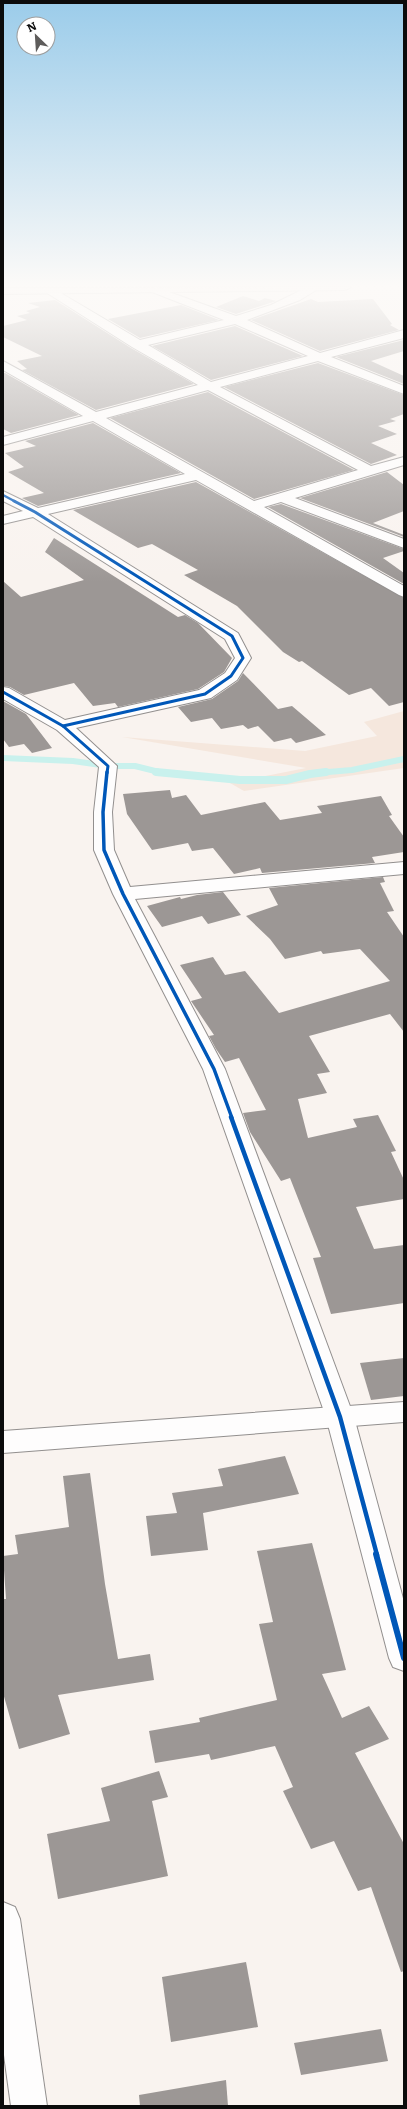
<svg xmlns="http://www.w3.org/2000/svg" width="407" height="2109" font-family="Literata,serif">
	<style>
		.farmland { fill: #f5e7dd }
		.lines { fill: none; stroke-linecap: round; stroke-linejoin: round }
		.stream-far1 { stroke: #c9f1ed; stroke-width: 6 }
		.stream { stroke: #c9f1ed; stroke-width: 8 }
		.building { fill: #9c9795 }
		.minor-casing { stroke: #928f8e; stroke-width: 2 }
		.tertiary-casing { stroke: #928f8e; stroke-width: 2 }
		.secondary-casing { stroke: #898684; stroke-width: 2 }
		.minor { fill: #fefdfd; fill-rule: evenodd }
		.tertiary { fill: #fefdfd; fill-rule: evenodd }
		.secondary { fill: #f3ede9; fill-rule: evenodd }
		.cycleway-far4-casing { stroke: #fff; stroke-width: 4 }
		.cycleway-far3-casing { stroke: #fff; stroke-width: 5 }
		.cycleway-far2-casing { stroke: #fff; stroke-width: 6 }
		.cycleway-far1-casing { stroke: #fff; stroke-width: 7 }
		.cycleway-casing { stroke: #fff; stroke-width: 8 }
		.cycleway-far4 { stroke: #0057b8; stroke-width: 2.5 }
		.cycleway-far3 { stroke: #0057b8; stroke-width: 3 }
		.cycleway-far2 { stroke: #0057b8; stroke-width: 3.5 }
		.cycleway-far1 { stroke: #0057b8; stroke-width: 4.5 }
		.cycleway { stroke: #0057b8; stroke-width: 6 }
	</style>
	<rect width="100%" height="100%" fill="#f9f3ef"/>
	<!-- farmland -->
	<path class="farmland" d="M404,711V768L244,791L230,783L306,768L122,737L305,751L377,736L364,722Z"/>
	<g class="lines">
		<!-- stream-far1 -->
		<g class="stream-far1">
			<path d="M3,758L73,761L108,766H135L163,773"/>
			<path d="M316,773L352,770L404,759"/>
		</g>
		<!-- stream -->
		<path class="stream" d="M156,772L240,780H286L310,774L326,772"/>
	</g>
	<!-- building -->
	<g class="building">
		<path d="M243,296L259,301L265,298L276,301L236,314L216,307Z"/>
		<path d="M311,299L318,302L373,299L392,324L390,325L399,330L320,351L251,320Z"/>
		<path d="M55,300L131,348L194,384L96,410L22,370L27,369L17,361L42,356L3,337V326L27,320L17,316L30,313L26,311L40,307L28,303Z"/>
		<path d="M181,305L219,320L140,338L108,319Z"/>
		<path d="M235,326L303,356L211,380L152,346Z"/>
		<path d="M404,340V351L371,361L404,376V384L336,357Z"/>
		<path d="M318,363L404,395V414L390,419L396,421L378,426L397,434L371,443L397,455L371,464L224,387Z"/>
		<path d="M3,373H5L79,415L11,433L3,429Z"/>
		<path d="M208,392L354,470L254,499L110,418Z"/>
		<path d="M93,423L181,473L38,506L22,498L44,493L8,472L24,467L5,453L36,446L25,441Z"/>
		<path d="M387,472L404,485V511L373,523L404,535V537L300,498Z"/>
		<path d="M196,482L404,598V702L389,706L371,688L349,695L302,661L299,662L283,652L237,606L184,575L198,570L152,544L138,548L73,510Z"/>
		<path d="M281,504L404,549V551L383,558L404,573V584L268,507Z"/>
		<path d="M54,538L178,617L185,615L198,623L232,658L224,672L198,689L118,707L115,703L93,706L74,683L24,695L10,687L3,686V581L21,597L84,580L45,552Z"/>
		<path d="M243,673L278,709L292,706L326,735L296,743L291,738L274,742L258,726L248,729L243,725L221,729L212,718L191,722L178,707L212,699L238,681Z"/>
		<path d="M3,701L26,714L52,748L32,753L24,744L9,747L3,739Z"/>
		<path d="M170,790L172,798L186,795L201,815L265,802L280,820L322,813L317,806L381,796L392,815L389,816L404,837V852L372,857L375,863L262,873L260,868L234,874L213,848L192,851L188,843L152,850L127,814L123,794Z"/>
		<path d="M383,877L385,882L380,883L394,911L387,912L404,937V1032L390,1014L309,1036L330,1072L317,1074L327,1093L298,1099L308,1138L357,1127L353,1119L378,1115L396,1151L391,1152L404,1180V1199L356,1207L374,1249L404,1245V1303L331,1314L313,1258L321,1257L290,1178L281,1181L250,1132L243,1113L266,1110L239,1058L225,1062L216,1049L209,1036L214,1035L191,1001L202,998L180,965L213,957L225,975L245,971L279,1013L390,981L360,949L323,954L321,951L285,959L270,939L246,916L278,905L269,888Z"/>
		<path d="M223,892L241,915L208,924L202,916L162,927L147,906L180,897L181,899L197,895Z"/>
		<path d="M404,1358V1396L371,1400L360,1363Z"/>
		<path d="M285,1456L299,1494L203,1513L208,1550L151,1556L146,1516L177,1513L172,1493L223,1486L218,1469Z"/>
		<path d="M90,1473L105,1584L118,1659L150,1654L154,1680L58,1695L70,1734L19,1749L3,1693V1599H6L3,1556L18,1554L15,1535L69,1527L63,1476Z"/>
		<path d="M312,1543L346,1670L322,1674L342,1718L369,1706L389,1739L355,1753L404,1844V1971L401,1972L371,1887L358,1891L334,1841L311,1849L283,1791L293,1787L275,1746L211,1760L209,1754L155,1763L149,1731L200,1722L199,1718L277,1700L259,1624L273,1622L257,1551Z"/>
		<path d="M159,1771L168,1797L152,1801L168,1876L58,1899L47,1834L110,1821L101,1788Z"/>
		<path d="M246,1962L258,2027L171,2042L162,1977Z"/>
		<path d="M381,2029L388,2061L301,2075L294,2043Z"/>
		<path d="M226,2080L228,2106H140L139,2095Z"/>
	</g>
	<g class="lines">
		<defs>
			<g id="minor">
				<path d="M155,287L236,316L271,305L308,287H321L300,300L247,320L320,353L404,330V338L331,357L404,386V394L318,361L220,387L371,466L404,457V465L295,498L404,539V548L281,502L264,507L404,586V597L399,595L196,480L48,514L238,633L251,658L237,680L211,698L76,728L117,766L112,812L114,850L130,887L404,862V874L135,899L225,1069L354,1417L404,1602V1671L393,1667L389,1658L326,1417L203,1069L113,894L94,850V812L99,767L57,730L3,699V687L9,688L65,720L199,690L225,673L235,658L225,639L33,517L3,524V516L23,511L3,501V491L38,508L185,474L93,421L3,445V437L83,416L3,370V361L96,412L198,385L132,347L44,291L46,289H54L140,340L224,320L152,292L150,290ZM235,324L308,356L211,382L148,345ZM208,390L358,470L254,501L106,418Z"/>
				<path d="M3,1902L15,1907L20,1919L47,2106H11L3,2048Z"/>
			</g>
			<path id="tertiary" d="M404,1402V1422L3,1453V1431Z"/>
			<path id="secondary" d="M351,287L345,290L3,294V288Z"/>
		</defs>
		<!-- minor casing -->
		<use href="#minor" class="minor-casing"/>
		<!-- tertiary casing -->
		<use href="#tertiary" class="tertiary-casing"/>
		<!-- secondary casing -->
		<use href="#secondary" class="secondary-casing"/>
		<!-- minor -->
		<use href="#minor" class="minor"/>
		<!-- tertiary -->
		<use href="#tertiary" class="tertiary"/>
		<!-- secondary -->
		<use href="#secondary" class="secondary"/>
		<defs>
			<path id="cycleway-far4" d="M3,495L16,502"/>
			<g id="cycleway-far3">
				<path d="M14,501L35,512L232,636L243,658L231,676L205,694L63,726"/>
				<path d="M3,692L63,726L108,766L107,773"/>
			</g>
			<path id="cycleway-far2" d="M107,772L103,812L104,850L123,894L214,1069L232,1118"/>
			<path id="cycleway-far1" d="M231,1117L340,1417L377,1555"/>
			<path id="cycleway" d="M376,1554L404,1658"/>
		</defs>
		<!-- cycleway-far4 casing -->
		<use href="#cycleway-far4" class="cycleway-far4-casing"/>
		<!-- cycleway-far3 casing -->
		<use href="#cycleway-far3" class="cycleway-far3-casing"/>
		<!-- cycleway-far2 casing -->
		<use href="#cycleway-far2" class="cycleway-far2-casing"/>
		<!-- cycleway-far1 casing -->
		<use href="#cycleway-far1" class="cycleway-far1-casing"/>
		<!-- cycleway casing -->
		<use href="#cycleway" class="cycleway-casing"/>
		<!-- cycleway-far4 -->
		<use href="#cycleway-far4" class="cycleway-far4"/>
		<!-- cycleway-far3 -->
		<use href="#cycleway-far3" class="cycleway-far3"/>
		<!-- cycleway-far2 -->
		<use href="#cycleway-far2" class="cycleway-far2"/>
		<!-- cycleway-far1 -->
		<use href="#cycleway-far1" class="cycleway-far1"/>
		<!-- cycleway -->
		<use href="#cycleway" class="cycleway"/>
	</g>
	<!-- sky -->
	<linearGradient id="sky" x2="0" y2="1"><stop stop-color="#9bccea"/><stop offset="0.49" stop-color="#fcfaf8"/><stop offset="1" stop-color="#fcfaf8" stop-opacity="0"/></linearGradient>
	<rect width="407" height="582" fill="url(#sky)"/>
	<!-- border -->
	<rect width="407" height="2109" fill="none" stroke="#0b0b0b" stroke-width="8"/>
	<!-- north arrow -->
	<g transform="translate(36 36) rotate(335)"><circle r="19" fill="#ffffff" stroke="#9d9d9d"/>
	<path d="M0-3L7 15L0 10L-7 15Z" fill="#5e5c5b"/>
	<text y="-6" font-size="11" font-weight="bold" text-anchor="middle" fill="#0b0b0b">N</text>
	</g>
</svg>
